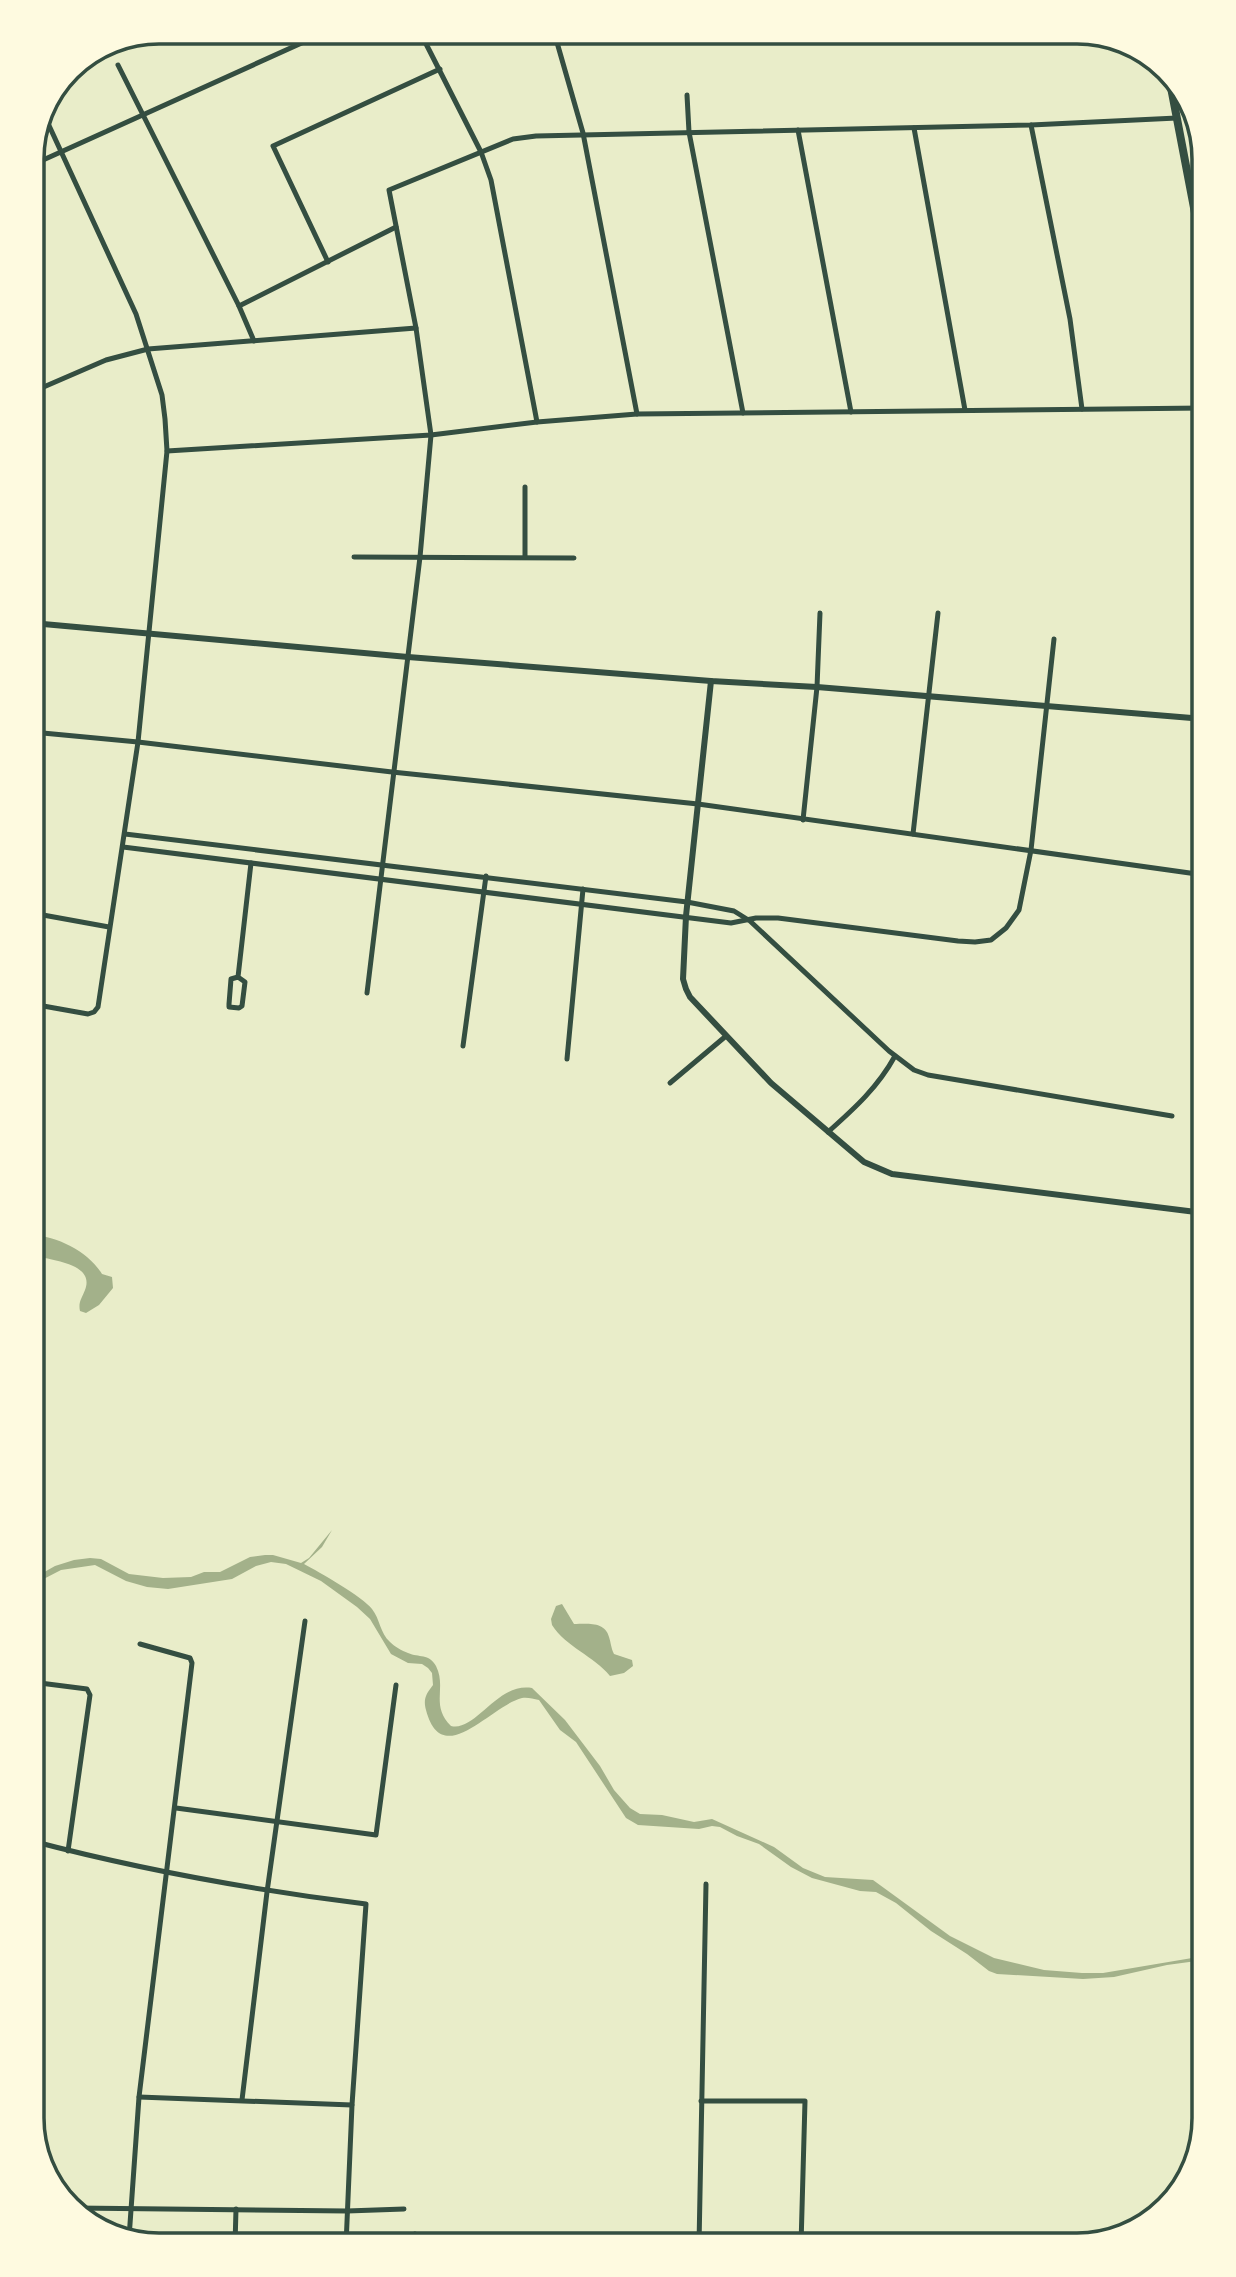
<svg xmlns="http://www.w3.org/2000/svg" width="1236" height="2277" font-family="Cabin,sans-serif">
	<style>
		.water { fill: #a3b18a }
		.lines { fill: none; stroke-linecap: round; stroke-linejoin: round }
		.minor { stroke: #344e41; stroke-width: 5 }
		.tertiary { stroke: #344e41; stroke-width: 6 }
		.trunk { stroke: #344e41; stroke-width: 8 }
		.rim { fill: none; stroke: #344e41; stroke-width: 3.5 }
	</style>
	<rect width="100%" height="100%" fill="#e9edc9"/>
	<!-- water -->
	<g class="water">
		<path d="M32,1235C57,1236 89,1252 102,1274L112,1277L113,1288L99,1305L86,1313L80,1311C78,1302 82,1298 85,1290C95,1264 54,1261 37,1256L32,1258Z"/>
		<path d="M332,1530L322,1547L304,1564C319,1572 363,1597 372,1609C380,1619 380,1633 390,1642C394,1646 402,1651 408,1653C419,1658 429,1653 436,1666C447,1688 430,1705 451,1726C476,1732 497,1682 532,1688L565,1720L600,1766L614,1790L630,1808L640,1814L662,1815L694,1822L712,1819L774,1847L803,1868L825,1877L873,1880L950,1936L994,1958L1044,1970L1082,1973H1103L1204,1956V1960L1167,1965L1114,1977L1083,1979L997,1974L989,1971L967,1954L931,1931L896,1903L876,1892L860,1891L812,1878L791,1867L759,1844L737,1836L720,1827L712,1826L699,1829L638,1825L626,1818L576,1742L560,1730L539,1700C533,1699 528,1697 522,1698C490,1706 442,1771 426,1710C423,1699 426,1694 433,1685L432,1673L428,1668L422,1664L408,1663L391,1654L370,1619L357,1607L321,1581L286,1564L271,1562L256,1566L232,1579L168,1589L147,1587L126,1581L95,1565L61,1570L32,1585V1579L55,1566L74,1560L90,1558L101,1559L129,1574L163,1578L191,1577L204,1572H220L250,1557L265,1555H273L301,1563L309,1558Z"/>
		<path d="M562,1604L574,1624C586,1624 605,1621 609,1637C611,1643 611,1648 614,1654L632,1660L633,1666L624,1673L610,1676C594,1656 566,1647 552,1625L551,1619L556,1606Z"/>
	</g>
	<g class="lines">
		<!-- minor -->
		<g class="minor">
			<path d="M420,32L481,152L491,180L537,422"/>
			<path d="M554,32L583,133L637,414"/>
			<path d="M118,65L239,306L254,341"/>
			<path d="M687,95L689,132L743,413"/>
			<path d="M1031,125L1070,319L1082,409"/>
			<path d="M914,128L965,410"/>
			<path d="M798,130L851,412"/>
			<path d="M32,165L326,32"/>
			<path d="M328,262L273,146L440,69"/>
			<path d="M239,306L396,227"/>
			<path d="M32,392L106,360L148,349L416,328"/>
			<path d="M167,451L431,435L537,422L637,414L1204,408"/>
			<path d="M525,487V557"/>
			<path d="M354,557L574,558"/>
			<path d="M32,732L138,742L392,772L698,804L1204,875"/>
			<path d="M803,820L817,687L820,613"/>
			<path d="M125,834L687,902L734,911L750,921L889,1051L914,1070L928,1075L1172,1116"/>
			<path d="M913,834L938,613"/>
			<path d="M123,847L731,923L756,918H778L958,941L975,942L991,940L1006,928L1019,910L1031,850L1054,639"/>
			<path d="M32,913L109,927"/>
			<path d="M238,977L245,982L242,1006L239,1008L229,1007V1004L231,979L238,977L251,863"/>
			<path d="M367,993L420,557L431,435L416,328L389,190L513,139L536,136L1031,125L1177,118"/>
			<path d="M32,1004L88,1014L94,1012L98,1007L138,742L167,451L165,419L162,395L136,314L46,119"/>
			<path d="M463,1046L486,876"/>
			<path d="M567,1059L583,889"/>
			<path d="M670,1083L726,1036"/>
			<path d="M828,1132C855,1108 878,1087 895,1056"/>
			<path d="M32,1682L87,1689L90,1695L68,1851"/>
			<path d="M176,1808L376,1835L396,1685"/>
			<path d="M32,1841C142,1870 253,1890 366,1904L352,2105L346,2245"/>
			<path d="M139,2097L352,2105"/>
			<path d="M242,2100L267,1892L305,1621"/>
			<path d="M701,2101H805L801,2245"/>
			<path d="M75,2208L347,2211L404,2209"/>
			<path d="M415,2234L418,2245"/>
			<path d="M1112,2237L1113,2238"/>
			<path d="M129,2238L139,2097L192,1663L190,1658L140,1644"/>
			<path d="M235,2245L236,2209"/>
			<path d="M699,2245L706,1884"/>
		</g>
		<!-- tertiary -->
		<g class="tertiary">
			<path d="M32,623L408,657L711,681L817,687L1204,719"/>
			<path d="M711,681L686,916L683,979L686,989L690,997L771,1083L864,1162L892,1174L1204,1213"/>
		</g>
		<!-- trunk -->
		<g class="trunk">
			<path d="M1169,77L1204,260"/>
			<path d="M1188,100L1204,189"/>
		</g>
	</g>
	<!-- crop -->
	<path d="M0 0H1236V2277H0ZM159 44H1077A115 115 0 0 1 1192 159V2118A115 115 0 0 1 1077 2233H159A115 115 0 0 1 44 2118V159A115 115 0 0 1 159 44Z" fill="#fefae0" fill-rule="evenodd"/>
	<path class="rim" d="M159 44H1077A115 115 0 0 1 1192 159V2118A115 115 0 0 1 1077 2233H159A115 115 0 0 1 44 2118V159A115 115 0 0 1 159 44Z"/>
</svg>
